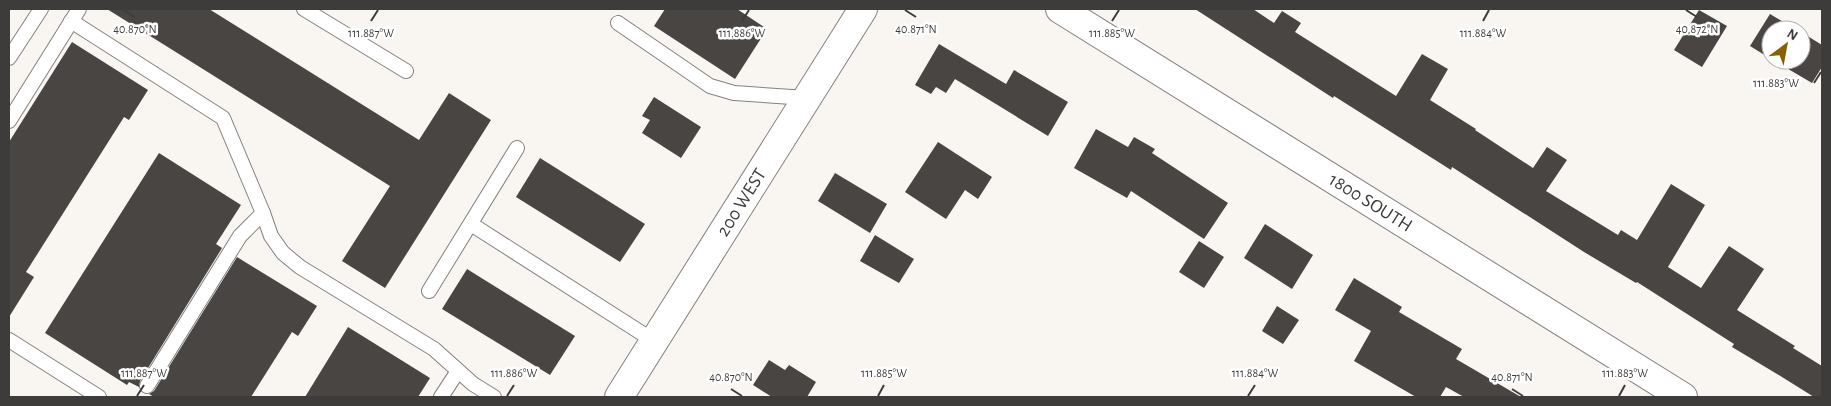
<svg xmlns="http://www.w3.org/2000/svg" width="1831" height="406" font-family="'Alegreya Sans',sans-serif">
	<style>
		.building { fill: #494543 }
		.lines { fill: none; stroke-linecap: round; stroke-linejoin: round }
		.service-casing { stroke: #83817e; stroke-width: 16 }
		.tertiary-casing { stroke: #83817e; stroke-width: 30 }
		.service { stroke: #fff; stroke-width: 14 }
		.tertiary { stroke: #fff; stroke-width: 28 }
		.ticks { fill: none; stroke: #3d3c3b; stroke-width: 2 }
		.labels { text-anchor: middle; dominant-baseline: central; stroke-width: 5; stroke-linejoin: round; paint-order: stroke }
		.street-label { font-size: 19px; fill: #3d3c3b; stroke: #fff }
		.ticks-label { font-size: 12px; text-anchor: middle; fill: #3d3c3b; stroke: #fff; stroke-width: 5; stroke-linejoin: round; paint-order: stroke }
	</style>
	<rect width="100%" height="100%" fill="#f9f6f2"/>
	<!-- building -->
	<g class="building">
		<path d="M107,9H209L419,140L449,93L491,120L385,288L342,261L390,186Z"/>
		<path d="M665,9H737L767,29L735,79L654,26Z"/>
		<path d="M1195,9H1253L1274,23L1282,11L1301,23L1295,32L1396,96L1422,54L1448,69L1430,100L1476,129L1475,130L1533,168L1547,147L1567,160L1546,191L1618,235L1621,230L1637,240L1671,184L1705,205L1668,267L1701,288L1729,246L1764,269L1737,310L1795,346L1793,348L1822,366V397H1814L1777,374L1732,347L1734,344L1637,282L1636,283L1584,252L1452,167L1451,170L1334,96L1333,98Z"/>
		<path d="M1699,10L1727,26L1702,67L1674,50Z"/>
		<path d="M1770,14L1797,30H1771V59L1750,46Z"/>
		<path d="M1801,32L1822,45V67L1812,83L1773,60H1801Z"/>
		<path d="M72,42L148,90L129,120L124,117L26,272L34,277L9,317V142Z"/>
		<path d="M939,44L1006,84L1014,70L1068,102L1048,136L955,79L946,93L936,87L931,94L915,85Z"/>
		<path d="M654,97L701,127L681,158L642,133L650,120L642,116Z"/>
		<path d="M1096,129L1128,147L1134,137L1155,149L1152,153L1228,203L1204,239L1131,191L1127,198L1074,168Z"/>
		<path d="M938,142L992,177L978,199L965,190L946,219L905,192Z"/>
		<path d="M159,153L241,205L216,244L222,248L140,381L139,387L129,382L127,385L45,333Z"/>
		<path d="M540,158L645,224L620,262L516,197Z"/>
		<path d="M835,173L887,204L870,233L818,201Z"/>
		<path d="M1265,224L1313,255L1292,289L1244,258Z"/>
		<path d="M875,235L914,259L899,283L860,261Z"/>
		<path d="M1199,241L1224,257L1204,288L1179,272Z"/>
		<path d="M237,257L317,306L298,336L292,332L251,397H154L149,394L154,391Z"/>
		<path d="M467,269L575,336L550,375L442,309Z"/>
		<path d="M1354,278L1402,307L1399,312L1462,349L1456,359L1521,397H1464L1446,387L1440,397H1416L1354,361L1371,331L1335,310Z"/>
		<path d="M1277,306L1299,320L1283,344L1262,331Z"/>
		<path d="M348,327L430,378L418,397H305Z"/>
		<path d="M769,360L785,370L789,365L816,382L807,397H772L753,385Z"/>
	</g>
	<g class="lines">
		<defs>
			<g id="service">
				<path d="M304,9L406,71"/>
				<path d="M71,21L223,118L263,213L271,236L283,253L300,267L434,349L473,384L494,397"/>
				<path d="M618,23L710,86L734,93L807,98"/>
				<path d="M9,58L41,9"/>
				<path d="M9,121L79,9"/>
				<path d="M471,224L654,341"/>
				<path d="M429,291L517,148"/>
				<path d="M9,340L99,397"/>
				<path d="M147,386L240,236L263,213"/>
				<path d="M441,397L458,371"/>
			</g>
			<g id="tertiary">
				<path id="s1" d="M1060,9L1683,397"/>
				<path id="s2" d="M619,397L863,9"/>
			</g>
		</defs>
		<!-- service casing -->
		<use href="#service" class="service-casing"/>
		<!-- tertiary casing -->
		<use href="#tertiary" class="tertiary-casing"/>
		<!-- service -->
		<use href="#service" class="service"/>
		<!-- tertiary -->
		<use href="#tertiary" class="tertiary"/>
	</g>
	<!-- ticks -->
	<path class="ticks" d="M124,10L135,17M905,10L916,17M1686,10L1697,17M371,21L378,10M742,21L749,10M1112,21L1119,10M1483,21L1489,10M1814,83L1821,72M731,389L742,396M1512,389L1523,396M137,396L144,385M507,396L514,385M878,396L884,385M1248,396L1255,385M1619,396L1625,385"/>
	<g class="labels">
		<!-- street labels -->
		<g class="street-label">
			<text stroke="none"><textPath href="#s2" startOffset="230">200 WEST</textPath></text>
			<text stroke="none"><textPath href="#s1" startOffset="366">1800 SOUTH</textPath></text>
		</g>
	</g>
	<g class="ticks-label">
		<text x="135" y="33">40.870°N</text>
		<text x="916" y="33">40.871°N</text>
		<text x="1697" y="33">40.872°N</text>
		<text x="1483" y="37">111.884°W</text>
		<text x="371" y="37">111.887°W</text>
		<text x="742" y="37">111.886°W</text>
		<text x="1112" y="37">111.885°W</text>
		<text x="1776" y="87">111.883°W</text>
		<text x="144" y="377">111.887°W</text>
		<text x="514" y="377">111.886°W</text>
		<text x="884" y="377">111.885°W</text>
		<text x="1255" y="377">111.884°W</text>
		<text x="1625" y="377">111.883°W</text>
		<text x="731" y="381">40.870°N</text>
		<text x="1512" y="381">40.871°N</text>
	</g>
	<!-- border -->
	<rect width="1831" height="406" fill="none" stroke="#3d3c3b" stroke-width="20"/>
	<!-- north arrow -->
	<g transform="translate(1786 45) rotate(32)"><circle r="24" fill="#ffffff" stroke="#b1b1b1"/>
	<path d="M0-4L9 19L0 12L-9 19Z" fill="#886000"/>
	<text y="-8" font-size="14" font-weight="bold" text-anchor="middle" fill="#3d3c3b">N</text>
	</g>
</svg>
